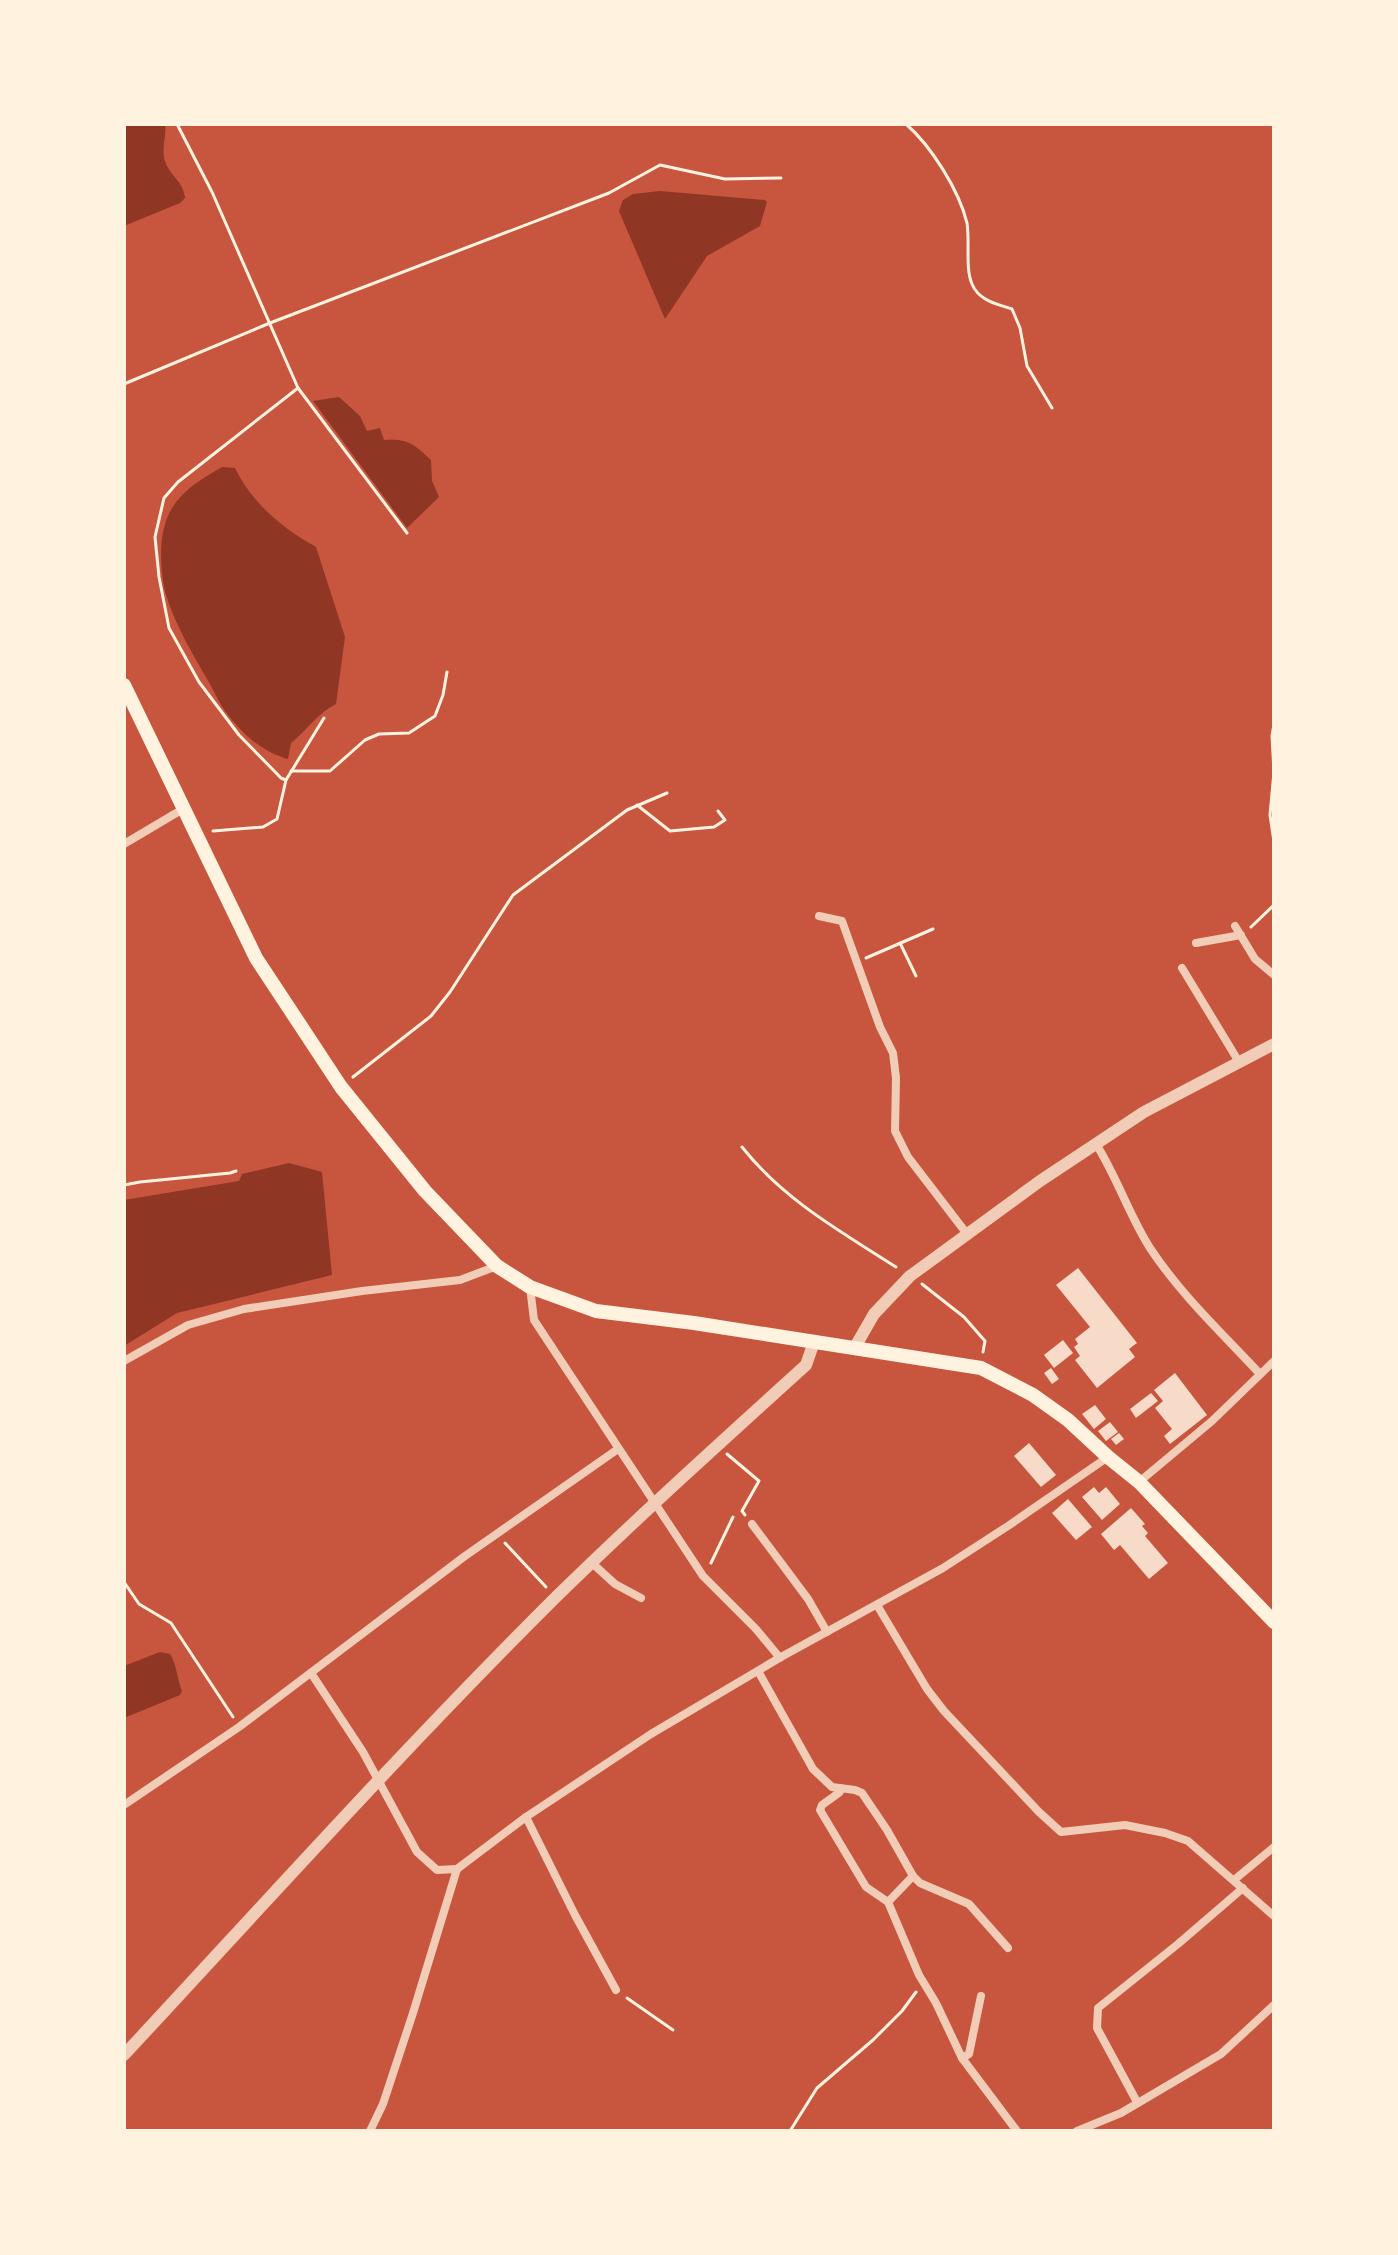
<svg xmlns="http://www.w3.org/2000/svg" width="1398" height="2255" font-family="Rubik,sans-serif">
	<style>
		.water { fill: #8f3625 }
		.building { fill: #f7dbc8 }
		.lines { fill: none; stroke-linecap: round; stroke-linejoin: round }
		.path { stroke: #fff3e0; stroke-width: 3 }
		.minor { stroke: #f1ccb7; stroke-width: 8 }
		.tertiary { stroke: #f1ccb7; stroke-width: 12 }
		.secondary { stroke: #fff3e0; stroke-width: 14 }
	</style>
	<rect width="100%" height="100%" fill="#c8553d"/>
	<!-- water -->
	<g class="water">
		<path d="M124,124H165C167,136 160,151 166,164C172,177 184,183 185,198L180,203L124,226Z"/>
		<path d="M660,191L765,200L767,202L760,226L707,256L665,319L619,211L623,200L633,194Z"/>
		<path d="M339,397L360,416L367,431L380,428L384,440C408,438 414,444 431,460L432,481L439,497L407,528L313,401Z"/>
		<path d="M222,467L235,468C252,503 282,528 316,547L345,637L336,704C318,713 307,730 291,743L288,759C263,753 240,732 225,711C218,701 213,689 207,679C192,653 175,624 166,595C161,578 159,545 164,528C171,497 196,482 222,467Z"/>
		<path d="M289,1163L322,1172L332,1275L177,1313L124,1346V1200L239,1181L242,1174Z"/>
		<path d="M160,1652L170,1654C177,1665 177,1679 182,1691L180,1695L124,1718V1666Z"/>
	</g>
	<!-- building -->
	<g class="building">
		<path d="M1078,1268L1137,1343L1129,1349L1135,1357L1097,1388L1075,1360L1080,1356L1074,1347L1078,1344L1075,1339L1090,1327L1056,1285Z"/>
		<path d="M1063,1340L1073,1353L1054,1368L1044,1355Z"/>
		<path d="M1051,1368L1059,1379L1052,1384L1044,1373Z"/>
		<path d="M1175,1373L1207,1415L1170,1444L1164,1436L1172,1429L1155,1408L1163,1401L1154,1390Z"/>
		<path d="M1151,1393L1158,1401L1136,1418L1130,1409Z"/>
		<path d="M1095,1405L1106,1419L1094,1429L1082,1414Z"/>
		<path d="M1110,1422L1118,1432L1106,1441L1098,1431Z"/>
		<path d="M1119,1433L1124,1439L1116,1445L1111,1439Z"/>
		<path d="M1029,1443L1056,1475L1041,1487L1014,1456Z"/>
		<path d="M1094,1487L1099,1493L1106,1487L1120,1504L1102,1520L1082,1497Z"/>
		<path d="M1068,1499L1092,1527L1076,1540L1052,1513Z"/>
		<path d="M1131,1508L1145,1524L1142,1526L1148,1533L1145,1536L1168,1563L1149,1579L1120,1545L1114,1550L1101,1534Z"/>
	</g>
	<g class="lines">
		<!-- path -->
		<g class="path">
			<path d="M177,124L212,192L298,388L407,533"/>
			<path d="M906,124C931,146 959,190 967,223C970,241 965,268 972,284C979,301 997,304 1012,309L1020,328L1027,366L1052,408"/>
			<path d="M124,384L270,323L609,193L660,165L725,179L781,178"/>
			<path d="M1274,724L1272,736L1274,772L1270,815L1274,842"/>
			<path d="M291,771H330L365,740L379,734L409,733L435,716L443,695L447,672"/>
			<path d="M286,780L281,778L239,735L199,682L169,628L159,577L155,537L164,498L178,482L298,388"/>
			<path d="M637,805L670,831L714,827L725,820L718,811"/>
			<path d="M213,831L263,827L277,819L286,780L324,718"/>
			<path d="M1251,927L1274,905"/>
			<path d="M900,943L916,976"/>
			<path d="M866,958L933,929"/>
			<path d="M353,1077L431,1016L450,992L513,895L627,810L667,793"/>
			<path d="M742,1147C784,1200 840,1231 896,1267"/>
			<path d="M124,1185L140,1182L230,1173L236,1171"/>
			<path d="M922,1284L964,1317L985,1341L983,1352"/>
			<path d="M727,1454L759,1481L742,1511L745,1515"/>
			<path d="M505,1543L546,1587"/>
			<path d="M711,1563L733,1517"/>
			<path d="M124,1582L139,1604L171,1623L233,1717"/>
			<path d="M627,1998L673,2030"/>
			<path d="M790,2131L817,2088L873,2040L902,2011L916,1992"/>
		</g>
		<!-- minor -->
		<g class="minor">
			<path d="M124,844L183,809"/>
			<path d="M819,916L842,921L880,1027L893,1053L896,1078L895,1131L908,1157L967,1234"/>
			<path d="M1235,926L1255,959L1274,975"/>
			<path d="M1196,943L1241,935"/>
			<path d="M1182,968L1239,1062"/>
			<path d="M1096,1144C1117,1177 1129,1215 1150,1248C1181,1295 1222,1333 1260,1374"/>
			<path d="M530,1287L534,1320L703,1576L756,1629L780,1658"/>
			<path d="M124,1361L188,1325L244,1309L362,1291L460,1280L497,1266"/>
			<path d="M1139,1482L1212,1421L1274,1361"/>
			<path d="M752,1524L808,1599L827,1632"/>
			<path d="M592,1563L615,1584L641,1598"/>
			<path d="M877,1605L927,1689L944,1711L1039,1812L1061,1832L1125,1825L1165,1833L1188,1841L1274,1916"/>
			<path d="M758,1671L813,1769L832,1787L855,1790L862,1793L887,1830L913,1876L920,1883L969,1904L1008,1948"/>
			<path d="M311,1673L363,1752L417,1852L437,1870L457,1869"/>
			<path d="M839,1788L840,1792L822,1805L820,1810L866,1887L888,1902"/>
			<path d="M124,1805L239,1727L465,1556L618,1449"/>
			<path d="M526,1817L575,1915L616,1990"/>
			<path d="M913,1876L888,1902L919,1975L936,2003L962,2058L1017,2131"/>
			<path d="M1234,1880L1274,1847"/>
			<path d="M962,2058L969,2054L981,1996"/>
			<path d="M1137,2102L1097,2028L1098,2008L1178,1944L1243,1888"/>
			<path d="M370,2131L383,2104L413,2013L457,1869L526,1817L651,1734L781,1657L943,1568L1008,1526L1108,1457"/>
			<path d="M1077,2131L1121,2113L1221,2054L1274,2005"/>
		</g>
		<!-- tertiary -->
		<g class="tertiary">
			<path d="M855,1347L874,1314L910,1276L1040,1181L1144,1112L1274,1044"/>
			<path d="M124,2055C267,1901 408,1744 557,1596C638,1517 722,1441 806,1365L814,1342"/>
		</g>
		<!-- secondary -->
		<path class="secondary" d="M124,685L256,958L341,1087L425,1191L497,1266L530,1287L596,1311L694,1323L981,1368L1033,1395L1068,1420L1108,1457L1139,1482L1274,1622"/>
	</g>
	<!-- border -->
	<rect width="1398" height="2255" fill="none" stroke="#fff3e0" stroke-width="252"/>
</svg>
